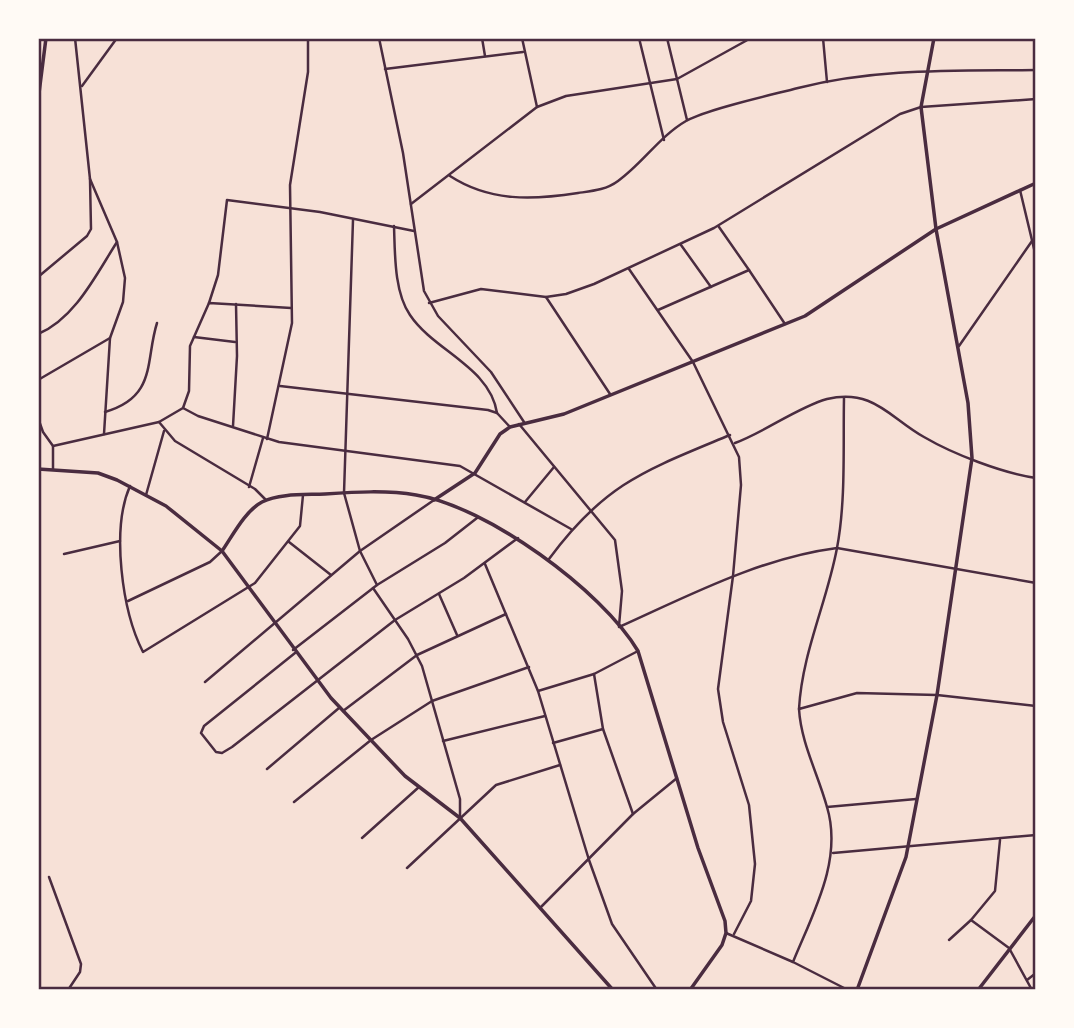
<svg xmlns="http://www.w3.org/2000/svg" width="1074" height="1028" font-family="'Titillium Web',sans-serif">
	<style>
		.lines { fill: none; stroke-linecap: round; stroke-linejoin: round }
		.minor { stroke: #4a2c40; stroke-width: 2.5 }
		.tertiary { stroke: #4a2c40; stroke-width: 3.5 }
		.neatline { fill: none; stroke: #4a2c40; stroke-width: 2.5 }
	</style>
	<rect width="100%" height="100%" fill="#f7e1d7"/>
	<g class="lines">
		<!-- minor -->
		<g class="minor">
			<path d="M379,38L403,153L424,291L438,316L491,372L524,422"/>
			<path d="M482,38L485,56"/>
			<path d="M522,38L537,107"/>
			<path d="M639,38L664,140"/>
			<path d="M667,38L687,120"/>
			<path d="M823,38L827,82"/>
			<path d="M385,69L523,52"/>
			<path d="M82,86L117,38"/>
			<path d="M450,176C490,202 533,200 578,193C592,191 606,190 618,181C642,164 660,136 686,121C707,109 771,95 798,88C878,68 954,71 1036,70"/>
			<path d="M90,179L117,242L125,278L123,302L110,338L104,434"/>
			<path d="M1020,190L1036,257"/>
			<path d="M411,204L537,107L566,96L677,79L751,38"/>
			<path d="M353,220L344,493L360,551L377,585"/>
			<path d="M394,226C395,253 394,292 410,315C434,351 490,367 497,413"/>
			<path d="M719,227L749,270"/>
			<path d="M681,245L711,287"/>
			<path d="M629,269L693,362L739,457L741,485L733,576L718,689L723,722L749,805L755,864L751,901L734,934"/>
			<path d="M38,277L87,236L91,229L90,179L75,38"/>
			<path d="M546,297L610,394"/>
			<path d="M209,303L218,275L227,200L320,212L414,231"/>
			<path d="M429,303L481,289L546,297L566,294L594,284L714,228L900,114L921,107L1036,99"/>
			<path d="M658,310L749,270L785,324"/>
			<path d="M38,334C75,319 97,273 117,242"/>
			<path d="M194,337L235,342"/>
			<path d="M959,346L1032,241"/>
			<path d="M38,380L110,338"/>
			<path d="M280,386L488,410L497,413L510,427"/>
			<path d="M844,398C843,445 846,501 837,548C827,602 802,653 799,709L857,693L937,695L1036,706"/>
			<path d="M183,408L198,416L279,442L460,466L571,529"/>
			<path d="M105,412C157,397 145,361 157,323"/>
			<path d="M38,418L43,432L53,446V469"/>
			<path d="M159,422L175,441L255,489L265,499"/>
			<path d="M519,424L615,540L622,591L619,626"/>
			<path d="M233,426L237,356L236,304"/>
			<path d="M267,439L292,323L290,185L308,72V38"/>
			<path d="M735,443C765,432 798,407 827,399C873,388 890,418 924,437C953,454 1002,473 1036,478"/>
			<path d="M53,446L159,422L183,408L189,391L190,346L209,303L291,308"/>
			<path d="M130,486C111,529 122,611 143,652L255,583L300,526L303,495"/>
			<path d="M249,487L263,438"/>
			<path d="M146,495L164,431"/>
			<path d="M525,502L554,467"/>
			<path d="M289,542L331,575"/>
			<path d="M64,554L120,541"/>
			<path d="M549,559C605,483 646,470 730,435"/>
			<path d="M485,564L538,691L589,860L612,924L657,990"/>
			<path d="M373,588L408,639L422,666L460,799V817"/>
			<path d="M439,594L457,635"/>
			<path d="M128,601L210,562L222,551"/>
			<path d="M619,627C690,595 760,558 837,548L1036,583"/>
			<path d="M293,650L377,585L445,543L477,518"/>
			<path d="M295,653L204,726L201,733L216,752L222,753L232,747L395,620L464,578L518,538"/>
			<path d="M594,674L603,729L633,814"/>
			<path d="M205,682L360,551L434,500"/>
			<path d="M538,691L594,674L638,651"/>
			<path d="M799,709C801,743 818,774 827,807C843,860 813,913 793,962L848,990"/>
			<path d="M343,711L417,655L506,614"/>
			<path d="M443,741L545,716"/>
			<path d="M553,743L603,729"/>
			<path d="M267,769L339,708"/>
			<path d="M294,802L371,740L432,701L529,667"/>
			<path d="M827,807L916,799"/>
			<path d="M362,838L419,787"/>
			<path d="M1000,840L995,891L971,920L1009,948L1032,990"/>
			<path d="M833,853L1036,835"/>
			<path d="M407,868L496,785L560,765"/>
			<path d="M49,877L81,964L80,972L68,990"/>
			<path d="M540,908L633,814L677,778"/>
			<path d="M726,933L793,962"/>
			<path d="M949,940L971,920"/>
			<path d="M1027,980L1036,973"/>
		</g>
		<!-- tertiary -->
		<g class="tertiary">
			<path d="M38,101L46,38"/>
			<path d="M38,469L98,473L117,480L166,506L222,551L331,698L405,776L460,818L613,990"/>
			<path d="M434,500L475,473L500,434L510,427L564,414L805,316L936,229L1036,183"/>
			<path d="M222,551C233,535 245,511 262,502C280,493 306,495 325,494C355,492 387,490 416,495C486,506 602,590 638,651L698,848L725,921L726,933L722,945L690,990"/>
			<path d="M857,990L906,857L937,695L972,458L968,403L936,229L921,107L934,38"/>
			<path d="M978,990L1036,915"/>
		</g>
	</g>
	<!-- border -->
	<rect width="1074" height="1028" fill="none" stroke="#fffaf5" stroke-width="80"/>
	<rect x="40" y="40" width="994" height="948" class="neatline"/>
</svg>
